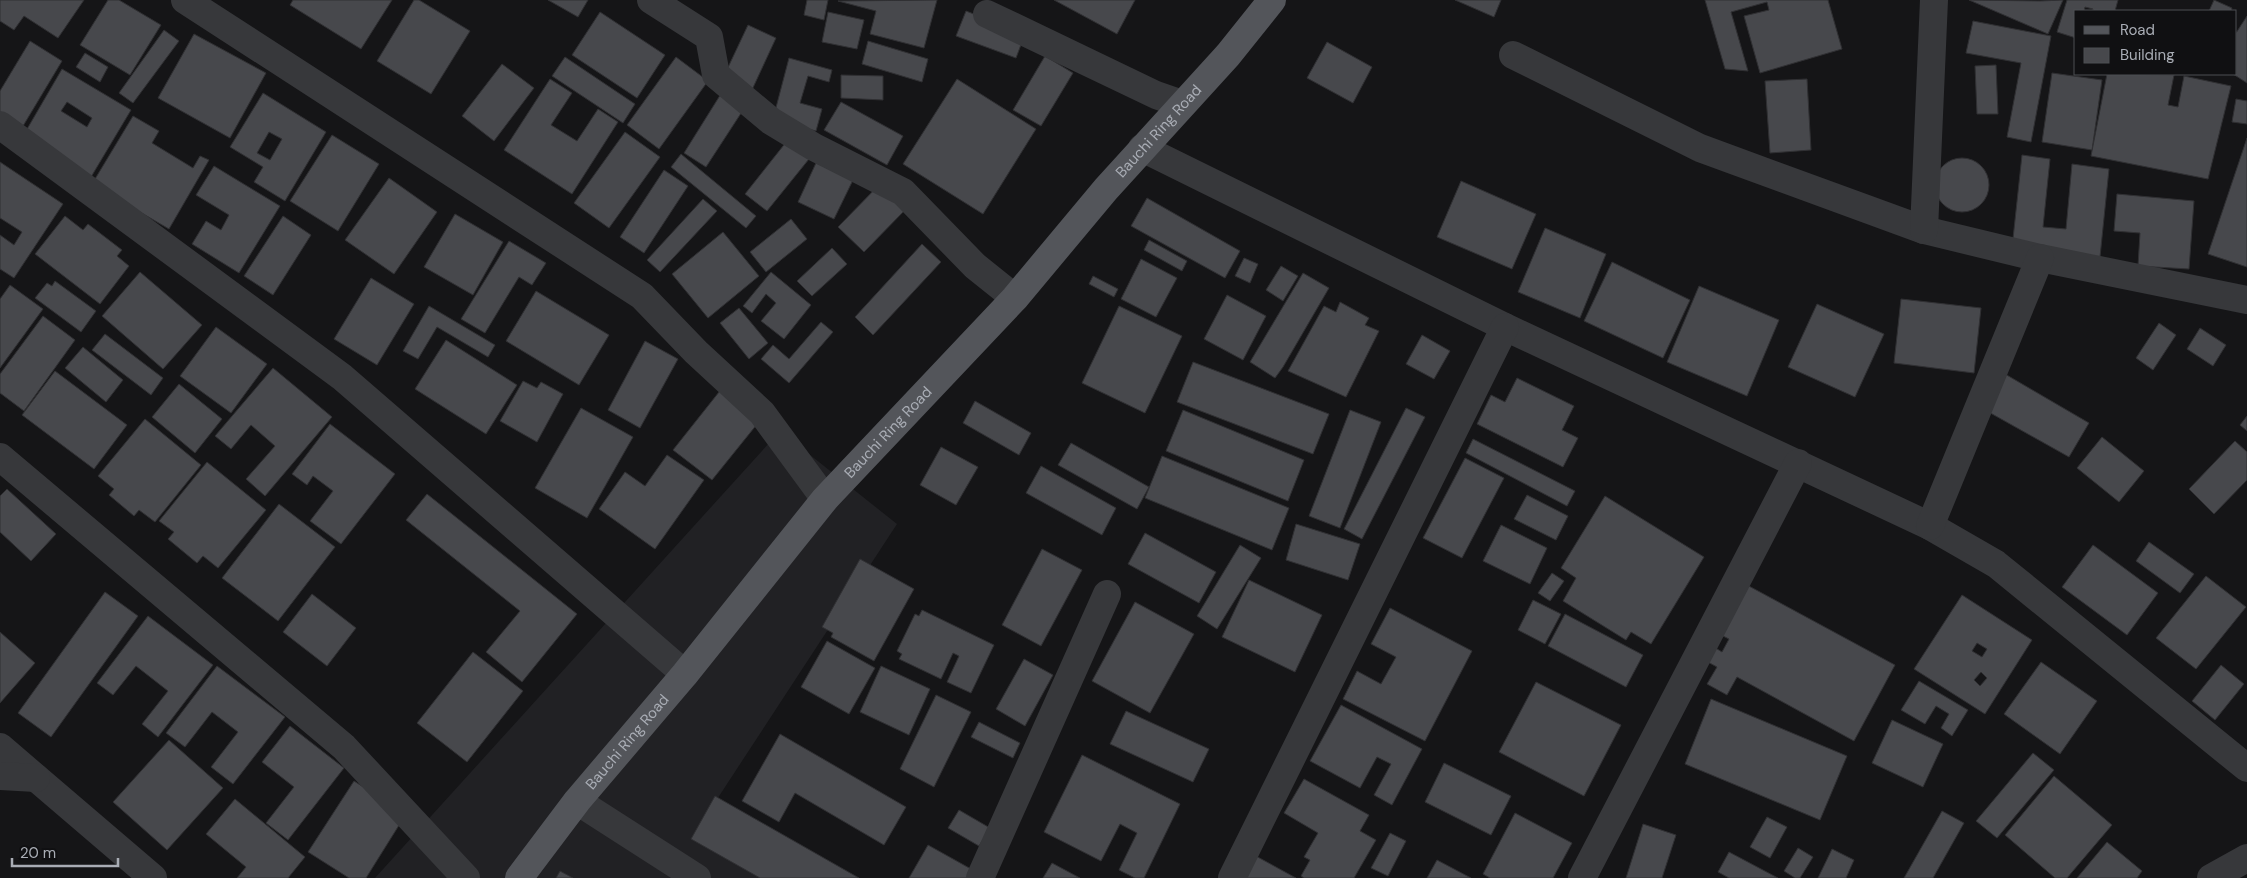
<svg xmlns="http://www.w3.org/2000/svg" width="2247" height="878" font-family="'DM Sans',sans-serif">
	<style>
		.built { fill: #212124 }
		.building { fill: #47484c; stroke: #303033; fill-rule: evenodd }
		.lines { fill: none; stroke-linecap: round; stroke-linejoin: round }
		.minor { stroke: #37383b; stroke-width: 28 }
		.major { stroke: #53555a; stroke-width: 28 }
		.labels { text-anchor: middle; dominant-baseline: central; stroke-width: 4.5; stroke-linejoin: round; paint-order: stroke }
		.street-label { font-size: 15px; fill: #a9adb5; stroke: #101012 }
	</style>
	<rect width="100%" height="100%" fill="#151517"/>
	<!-- built -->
	<path class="built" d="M780,431L897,524L693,836L766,878H375Z"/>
	<!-- building -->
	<g class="building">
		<path d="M0,0H84L58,38L24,16L14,30L0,21Z"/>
		<path d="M108,0H119L161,25L130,75L80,45Z"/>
		<path d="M293,0H392L361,49L290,5Z"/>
		<path d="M414,0H419L470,31L431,94L377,61Z"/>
		<path d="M548,0H588L578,17Z"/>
		<path d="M807,0H828L824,20L804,15Z"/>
		<path d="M937,0L924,48L870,34L876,11L838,1Z"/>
		<path d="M1054,0H1135L1117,34Z"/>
		<path d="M1455,0H1501L1494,17Z"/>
		<path d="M1705,0H1828L1842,49L1760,73L1744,16L1769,10L1767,2L1731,12L1748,71L1725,69Z"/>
		<path d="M1969,0L2040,1L2063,0L2048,34Z"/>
		<path d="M2067,0H2118L2115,11H2093V9L2085,7L2084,11H2076V38L2057,32Z"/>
		<path d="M2214,0L2232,8L2231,11H2209Z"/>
		<path d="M966,11L1025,34L1016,58L956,36Z"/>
		<path d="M600,12L665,55L637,98L572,55Z"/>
		<path d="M828,12L864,20L857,49L822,42Z"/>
		<path d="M2247,16V83L2233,74H2236V33Z"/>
		<path d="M1973,21L2051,36L2031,142L2007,137L2021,63L1966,53Z"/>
		<path d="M748,25L776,38L751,92L723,78Z"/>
		<path d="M164,30L179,41L133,103L119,93Z"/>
		<path d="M194,34L266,73L230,138L158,98Z"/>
		<path d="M30,41L62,61L23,126L0,112V91Z"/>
		<path d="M868,41L928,59L922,82L862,64Z"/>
		<path d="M1327,42L1372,67L1353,103L1307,78Z"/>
		<path d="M85,53L108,67L100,82L76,67Z"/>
		<path d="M1045,56L1073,73L1041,126L1013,110Z"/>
		<path d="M565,57L635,104L623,123L552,76Z"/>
		<path d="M676,57L708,81L659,149L627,125Z"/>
		<path d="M789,58L832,70L829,82L808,76L800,103L822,109L816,131L773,119Z"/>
		<path d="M502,64L534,88L494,141L462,116Z"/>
		<path d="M1996,65L1998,114H1977L1975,66Z"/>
		<path d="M62,69L131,110L91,177L23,136ZM67,102L92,118L87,127L61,111Z"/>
		<path d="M2052,73L2102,80L2092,150L2042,142Z"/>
		<path d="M2107,74L2174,75L2168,105L2178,107L2184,76L2231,86L2208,179L2091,156Z"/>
		<path d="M841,75L883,76V100L841,98Z"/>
		<path d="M550,79L572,93L551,125L577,141L598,109L618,122L572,194L504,150Z"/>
		<path d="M957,79L1036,129L983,214L903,164Z"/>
		<path d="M1807,79L1811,150L1770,153L1765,81Z"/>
		<path d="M724,89L747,104L706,167L684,153Z"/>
		<path d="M263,93L326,132L285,201L254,182L263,167L230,147ZM269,132L282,139L270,160L257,153Z"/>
		<path d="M2236,99L2247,101V124L2232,122Z"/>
		<path d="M841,102L903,136L887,165L824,130Z"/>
		<path d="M133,116L159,131L152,143L193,168L200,156L209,160L169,229L92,184Z"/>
		<path d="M625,132L660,157L609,228L574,203Z"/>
		<path d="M332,135L379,164L338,231L290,201Z"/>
		<path d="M2247,138V267L2208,254Z"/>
		<path d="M787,141L809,159L767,211L745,194Z"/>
		<path d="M681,154L756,216L746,228L671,167Z"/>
		<path d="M2022,155L2050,159L2043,227L2066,229L2072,164L2109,169L2100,257L2012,248Z"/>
		<circle cx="1962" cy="185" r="27"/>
		<path d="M0,162L63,204L14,278L0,269V235L14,245L22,232L0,218Z"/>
		<path d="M816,163L853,180L834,219L798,202Z"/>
		<path d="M214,166L280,206L239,273L192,244L206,221L221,230L229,215L196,195Z"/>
		<path d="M664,170L688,186L644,253L620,237Z"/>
		<path d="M389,178L437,212L394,274L345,240Z"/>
		<path d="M1461,181L1536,214L1512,269L1437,237Z"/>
		<path d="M880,184L906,209L864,252L838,227Z"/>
		<path d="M2117,194L2194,201L2189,269L2138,266L2140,233L2114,231Z"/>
		<path d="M1147,198L1240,251L1225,278L1131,226Z"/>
		<path d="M703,199L717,211L660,272L647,260Z"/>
		<path d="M455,214L503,242L473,295L424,267Z"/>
		<path d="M65,216L83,230L88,224L122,250L117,256L129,266L100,304L35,254Z"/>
		<path d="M283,216L311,235L273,295L244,276Z"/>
		<path d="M791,219L807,239L766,272L750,252Z"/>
		<path d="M1545,228L1606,254L1580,318L1518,292Z"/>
		<path d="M723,232L759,276L708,318L672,274Z"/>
		<path d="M1149,240L1187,261L1182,271L1144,250Z"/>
		<path d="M509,241L546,263L532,285L519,277L485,333L461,319Z"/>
		<path d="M922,244L941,262L873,335L855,317Z"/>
		<path d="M832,248L847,264L812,296L797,281Z"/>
		<path d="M1244,258L1258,264L1250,283L1235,276Z"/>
		<path d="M1141,259L1177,278L1156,317L1121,299Z"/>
		<path d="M1612,262L1690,300L1663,358L1584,321Z"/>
		<path d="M1281,266L1298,276L1283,301L1266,290Z"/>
		<path d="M140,272L202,325L163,369L102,316Z"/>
		<path d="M771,272L811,305L784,339L761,321L776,303L766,294L752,313L743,306Z"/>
		<path d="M1303,273L1329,288L1283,367L1275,378L1250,362Z"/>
		<path d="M1093,276L1118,289L1114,297L1089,284Z"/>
		<path d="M371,278L414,304L377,365L334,339Z"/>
		<path d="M55,281L96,311L81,332L35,298L47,283L52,286Z"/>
		<path d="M10,285L43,309L0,368V299Z"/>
		<path d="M1699,286L1779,320L1747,396L1667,362Z"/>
		<path d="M536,291L609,335L579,385L506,341Z"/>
		<path d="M1227,295L1266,316L1243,360L1204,339Z"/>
		<path d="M1901,299L1981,308L1974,373L1894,363Z"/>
		<path d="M1340,302L1369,318L1365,325L1379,331L1346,397L1288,371L1324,306L1336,312Z"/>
		<path d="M1817,304L1884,334L1855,397L1788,367Z"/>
		<path d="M429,306L495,345L488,357L437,327L418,359L403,351Z"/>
		<path d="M1119,306L1182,336L1145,413L1082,383Z"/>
		<path d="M739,308L768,343L749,359L720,323Z"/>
		<path d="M43,316L75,340L24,411L0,393V374Z"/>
		<path d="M821,322L833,332L789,383L761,359L773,345L789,359Z"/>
		<path d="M2159,323L2176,335L2153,370L2136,358Z"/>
		<path d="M216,327L267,364L231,413L180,376Z"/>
		<path d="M2200,328L2226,345L2213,366L2187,349Z"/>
		<path d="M105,334L163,378L151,395L92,350Z"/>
		<path d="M1422,335L1450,351L1434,379L1406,364Z"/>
		<path d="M446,340L517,385L486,434L415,389Z"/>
		<path d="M645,341L678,359L640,428L608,410Z"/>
		<path d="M83,347L123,380L106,402L65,368Z"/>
		<path d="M1193,362L1329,414L1313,454L1177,402Z"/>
		<path d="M273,368L332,417L265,496L246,479L275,446L251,425L231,449L215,436Z"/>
		<path d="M55,371L127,425L94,469L22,415Z"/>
		<path d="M2005,374L2089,423L2069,457L1985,410Z"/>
		<path d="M1517,378L1574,406L1562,430L1578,438L1563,467L1477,424L1491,395L1505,402Z"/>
		<path d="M523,381L537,388L541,382L563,394L537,442L500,421Z"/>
		<path d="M179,384L222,419L195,453L152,417Z"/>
		<path d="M723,387L762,418L712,480L673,450Z"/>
		<path d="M975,401L1031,433L1019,455L963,423Z"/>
		<path d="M581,408L633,437L587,518L535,488Z"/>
		<path d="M1406,408L1425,417L1362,539L1344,529Z"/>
		<path d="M1183,410L1304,460L1288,501L1166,451Z"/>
		<path d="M1350,410L1381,422L1340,528L1309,516Z"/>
		<path d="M2247,416V431L2240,425Z"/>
		<path d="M145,419L201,465L155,522L139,510L134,516L109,495L114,489L98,476Z"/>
		<path d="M330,424L395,474L341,544L310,521L333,491L313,476L307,485L292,474Z"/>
		<path d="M2102,437L2144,471L2119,502L2077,468Z"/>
		<path d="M1473,439L1575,491L1567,506L1466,453Z"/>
		<path d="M2235,441L2247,452V480L2214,514L2189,489Z"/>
		<path d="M1071,443L1149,487L1137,509L1058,465Z"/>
		<path d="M941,447L978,467L956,505L920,485Z"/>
		<path d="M667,455L704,480L655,549L599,509L625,472L645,486Z"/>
		<path d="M1162,456L1289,508L1272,550L1145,498Z"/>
		<path d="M1465,458L1504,478L1462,558L1423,538Z"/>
		<path d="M207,462L266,510L218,568L203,556L197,563L168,539L174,532L159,521Z"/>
		<path d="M1041,466L1116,508L1102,535L1026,493Z"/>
		<path d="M7,489L56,534L31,561L0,532V496Z"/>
		<path d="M427,494L577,614L522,682L486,652L520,611L406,520Z"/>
		<path d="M1527,495L1568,516L1556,540L1514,519Z"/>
		<path d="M1605,496L1704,557L1651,644L1631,632L1626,640L1563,601L1576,578L1561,568Z"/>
		<path d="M279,504L335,547L278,621L222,578Z"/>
		<path d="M1296,524L1360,544L1348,580L1286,560Z"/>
		<path d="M1501,525L1547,548L1530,584L1483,561Z"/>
		<path d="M1145,533L1216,572L1199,603L1128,564Z"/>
		<path d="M2149,542L2194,574L2180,593L2136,561Z"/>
		<path d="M1240,545L1261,558L1217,629L1197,616Z"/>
		<path d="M2093,545L2158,593L2127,635L2062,587Z"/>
		<path d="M1042,549L1082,570L1041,646L1002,625Z"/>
		<path d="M860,559L914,589L874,661L831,637L833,633L822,627Z"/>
		<path d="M1552,573L1564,581L1550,601L1538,593Z"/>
		<path d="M2206,576L2246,607L2196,669L2156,638Z"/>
		<path d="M1249,580L1322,615L1295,672L1222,637Z"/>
		<path d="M1747,585L1895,665L1854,741L1737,677L1727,695L1707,684L1717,667L1706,661L1714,647L1722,652L1729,639L1721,635Z"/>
		<path d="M105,592L138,616L51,737L18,713Z"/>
		<path d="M312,594L356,628L327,666L283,632Z"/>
		<path d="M1962,595L2032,640L1985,714L1914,669ZM1977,643L1987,649L1982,657L1972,651ZM1981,672L1987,678L1980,686L1974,680Z"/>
		<path d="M1533,600L1561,614L1545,644L1518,630Z"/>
		<path d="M1135,602L1194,634L1150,713L1092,681Z"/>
		<path d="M1390,608L1472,651L1425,741L1343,699L1357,671L1381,684L1396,657L1371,644Z"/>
		<path d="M922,610L994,645L971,693L947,682L959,656L953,653L941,679L899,659L902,654L897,651L915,614L919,616Z"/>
		<path d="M1565,614L1643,655L1626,687L1548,646Z"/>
		<path d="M148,616L213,665L158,737L142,724L168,691L136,666L113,695L97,683Z"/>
		<path d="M0,632L35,663L0,703Z"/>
		<path d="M827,641L875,668L849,714L801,687Z"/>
		<path d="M473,652L523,691L467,762L417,723Z"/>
		<path d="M1024,659L1053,675L1025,726L996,709Z"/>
		<path d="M2041,662L2097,701L2060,754L2004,714Z"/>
		<path d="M2221,665L2244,684L2215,720L2192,701Z"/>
		<path d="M217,666L285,717L233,784L211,767L238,732L212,712L185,747L166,733Z"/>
		<path d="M881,666L930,689L909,735L860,712Z"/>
		<path d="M1919,681L1968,710L1952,736L1941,728L1949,714L1936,706L1925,724L1901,710Z"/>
		<path d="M1536,682L1621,725L1584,796L1499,752Z"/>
		<path d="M936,695L971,712L934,787L900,769Z"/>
		<path d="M1711,699L1847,756L1820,820L1685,764Z"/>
		<path d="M1341,705L1422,749L1392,805L1374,795L1391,764L1377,757L1360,788L1310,761Z"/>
		<path d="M1126,711L1209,749L1193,782L1110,744Z"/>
		<path d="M1892,720L1943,744L1923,787L1872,763Z"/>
		<path d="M979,722L1020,743L1013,758L971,737Z"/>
		<path d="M290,726L344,768L288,840L266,823L294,787L262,762Z"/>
		<path d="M780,734L906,807L884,845L795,793L779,822L742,801Z"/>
		<path d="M169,740L223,788L167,850L113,802Z"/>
		<path d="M2033,753L2054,770L1997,838L1976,821Z"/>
		<path d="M1082,755L1180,804L1144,878H1135L1119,870L1137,833L1120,824L1101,861L1044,832Z"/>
		<path d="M1444,763L1511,796L1491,835L1425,802Z"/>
		<path d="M2054,776L2112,825L2067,878H2055L2005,835Z"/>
		<path d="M1304,779L1369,815L1360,831L1376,840L1354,878H1304L1301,876L1310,860L1304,857L1318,833L1284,813Z"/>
		<path d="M354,781L406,814L366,878H349L308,852Z"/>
		<path d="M715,796L859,878H760L691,839Z"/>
		<path d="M235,799L305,857L288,878H237L246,867L206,834Z"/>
		<path d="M959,810L990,828L979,846L948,828Z"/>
		<path d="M1942,811L1964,823L1933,878H1904Z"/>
		<path d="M1515,813L1572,843L1553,878H1490L1483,874Z"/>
		<path d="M1767,817L1787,827L1770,858L1750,847Z"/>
		<path d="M1643,824L1676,835L1662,878H1626Z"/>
		<path d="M1390,833L1406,841L1388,876L1371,868Z"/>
		<path d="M2107,842L2142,871L2137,878H2077Z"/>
		<path d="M928,845L971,869L967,878H909Z"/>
		<path d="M1798,848L1813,857L1800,878H1795L1784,871Z"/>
		<path d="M1832,849L1854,860L1846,878H1818Z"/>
		<path d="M1729,852L1778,878H1729L1718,872Z"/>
		<path d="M1254,855L1296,878H1242Z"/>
		<path d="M1437,860L1471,878H1427Z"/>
		<path d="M1052,863L1080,878H1043Z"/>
		<path d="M560,871L573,878H556Z"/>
	</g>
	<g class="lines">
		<!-- minor -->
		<g class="minor">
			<path d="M185,0L642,296L696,352L762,413L825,499"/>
			<path d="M651,0L709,37L716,75L771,121L814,147L903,192L975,266L1015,298"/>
			<path d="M987,14L1156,95L1182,104"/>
			<path d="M1513,55L1700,148L1924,230L2040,258L2247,300"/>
			<path d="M0,125L342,377L685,674"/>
			<path d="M1142,148L1505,327L1930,526L1996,564L2247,768"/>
			<path d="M1924,230L1934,0"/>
			<path d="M0,457L344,747L466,878"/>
			<path d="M1930,526L2040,258"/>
			<path d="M0,747L153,878"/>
			<path d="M0,776L36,778"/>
			<path d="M577,801L697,878"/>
			<path d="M980,878L1107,594"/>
			<path d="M1232,878L1505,327"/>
			<path d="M1582,878L1798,463"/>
			<path d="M2211,878L2247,858"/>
		</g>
		<!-- major -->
		<path class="major" id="s1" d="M519,878L577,801L685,674L825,499L1015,298L1106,189L1228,55L1272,0"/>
	</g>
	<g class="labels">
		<!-- street labels -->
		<g class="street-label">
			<text stroke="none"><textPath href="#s1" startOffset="984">Bauchi Ring Road</textPath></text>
			<text stroke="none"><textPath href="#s1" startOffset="579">Bauchi Ring Road</textPath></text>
			<text stroke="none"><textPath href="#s1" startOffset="174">Bauchi Ring Road</textPath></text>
		</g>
	</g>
	<!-- legend -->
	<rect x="2074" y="10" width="162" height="65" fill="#101012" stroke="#4d4f53"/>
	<rect x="2084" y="26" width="25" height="8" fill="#53555a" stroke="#4d4f53"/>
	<text x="2120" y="35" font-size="15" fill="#a9adb5">Road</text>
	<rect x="2084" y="48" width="25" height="15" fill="#47484c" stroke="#4d4f53"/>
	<text x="2120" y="60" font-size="15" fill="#a9adb5">Building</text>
	<!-- scale -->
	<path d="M12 858v8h106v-8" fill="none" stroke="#a9adb5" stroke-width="2.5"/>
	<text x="20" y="858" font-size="15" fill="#a9adb5" stroke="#101012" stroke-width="4" paint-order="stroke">20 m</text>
</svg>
